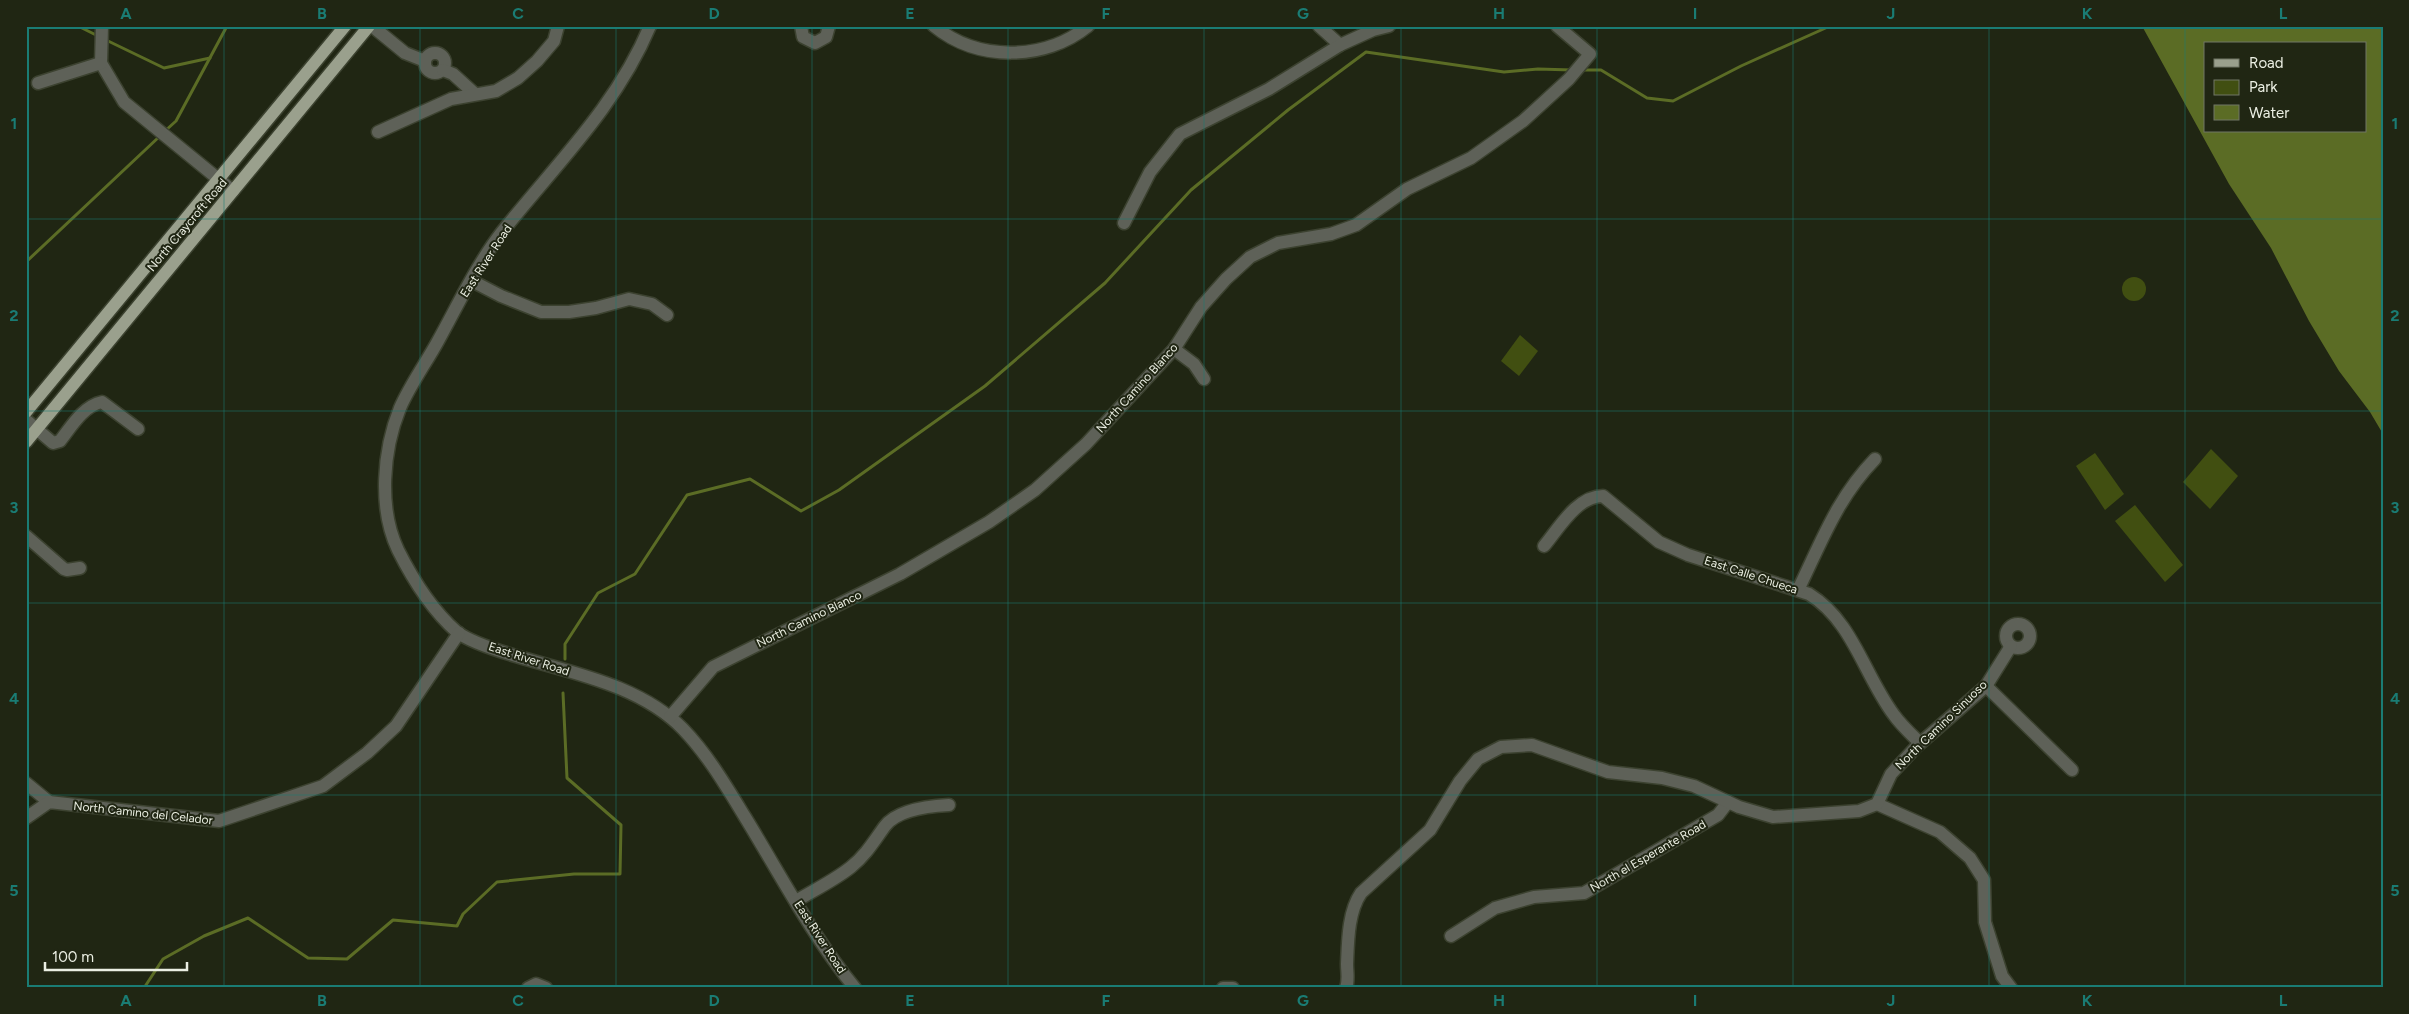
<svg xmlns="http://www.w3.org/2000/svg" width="2409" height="1014" font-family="Figtree,sans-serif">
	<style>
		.green { fill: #414f11 }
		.water { fill: #5b6c25; fill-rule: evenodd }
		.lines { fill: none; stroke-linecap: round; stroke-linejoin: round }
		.stream { stroke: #5b6c25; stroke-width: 3 }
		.minor-casing { stroke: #3c4230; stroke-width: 15 }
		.major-casing { stroke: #3c4230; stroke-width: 15 }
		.minor { stroke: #5e6158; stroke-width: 12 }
		.major { stroke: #9aa08d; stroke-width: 12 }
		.grid { fill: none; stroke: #1a7c74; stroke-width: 1; stroke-opacity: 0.55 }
		.labels { text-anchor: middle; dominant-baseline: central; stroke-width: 4; stroke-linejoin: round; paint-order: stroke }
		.street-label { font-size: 12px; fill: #ebefe3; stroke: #202613 }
		.neatline { fill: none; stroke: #1a7c74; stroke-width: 2 }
		.grid-label { font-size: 16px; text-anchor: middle; font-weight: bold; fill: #1a7c74 }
	</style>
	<rect width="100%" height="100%" fill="#202613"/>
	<!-- green -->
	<g class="green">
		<circle cx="2134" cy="289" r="12"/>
		<path d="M1520,335L1538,351L1519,376L1501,361Z"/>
		<path d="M2211,449L2238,476L2210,509L2183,482Z"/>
		<path d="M2095,453L2124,494L2105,510L2076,466Z"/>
		<path d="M2135,505L2183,565L2165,582L2115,521Z"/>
	</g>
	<!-- water -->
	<path class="water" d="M2142,26H2383V434L2370,412L2339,371L2309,321L2271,248L2229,184ZM2205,44H2365V131H2205Z"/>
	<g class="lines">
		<!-- stream -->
		<g class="stream">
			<path d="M78,26L98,36"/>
			<path d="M106,40L164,68L210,58"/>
			<path d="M1581,70H1601L1647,98L1673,101L1741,66L1830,26"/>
			<path d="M165,131L176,121L227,26"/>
			<path d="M26,262L160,136"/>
			<path d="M565,659V644L598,593L635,574L687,495L750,479L801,511L839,490L985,386L1105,283L1191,190L1288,110L1366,52L1504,72L1538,69L1572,70"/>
			<path d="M144,988L163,959L204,936L248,918L308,958L347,959L393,920L457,926L463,914L497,882L574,874H620L621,825L567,778L563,693"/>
		</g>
		<defs>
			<g id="minor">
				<path d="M102,26L101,63L124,102L233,191"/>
				<path d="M372,26L405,53L425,61"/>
				<path d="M650,26C616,107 556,164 502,232C477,264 458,305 438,341C426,363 410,385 400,408C383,450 378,508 398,550C412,578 433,611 457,632C470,642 499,651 516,656C572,673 640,685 683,729C708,755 726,786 745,817C780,874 812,936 855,988"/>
				<path d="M801,26L803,37L815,43L826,37L829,26"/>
				<path d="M934,26C978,62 1045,61 1088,26"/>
				<path d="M1319,26L1340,45"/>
				<circle cx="435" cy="63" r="10"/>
				<path d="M443,70L453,74L475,94"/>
				<path d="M38,83L101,63"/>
				<path d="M378,132L451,99L496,91L518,78L537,61L554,41L558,26"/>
				<path d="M1124,223L1150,172L1180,134L1269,89L1340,45L1373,30L1389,26"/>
				<path d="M472,281L501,296L541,312H569L596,308L629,299L652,304L667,315"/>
				<path d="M1174,349L1194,364L1204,379"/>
				<path d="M26,420L53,443L60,441C71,427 83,406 102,402L138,429"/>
				<path d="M26,536L64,569L67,570L80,568"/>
				<path d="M1544,546C1559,528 1577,496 1603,496L1659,542L1688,555L1809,594C1853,621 1864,675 1894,715C1901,725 1911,734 1920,743"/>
				<path d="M1798,590C1821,543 1837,498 1875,459"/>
				<circle cx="2018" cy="636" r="12"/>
				<path d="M1986,686L2072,770"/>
				<path d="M670,717L713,667L900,574L989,522L1035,490L1086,444L1174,349L1201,307L1226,279L1250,257L1278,243L1331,234L1356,225L1407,189L1471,158L1523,121L1569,79L1590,54L1557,26"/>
				<path d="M26,783L49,802"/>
				<path d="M1877,804L1940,832L1970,858L1984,880L1985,922L2002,976L2011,988"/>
				<path d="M26,818L49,802L219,821L323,786L367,753L396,726L459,633"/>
				<path d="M796,901C814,890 835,880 851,867C866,855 874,841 885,826C898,809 930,806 949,805"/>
				<path d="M1451,936L1495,908L1534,897L1584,893L1718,815L1728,802"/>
				<path d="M528,988L536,984L546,988"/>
				<path d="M1223,988H1233"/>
				<path d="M1346,988C1349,980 1347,972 1347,964C1348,941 1348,912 1361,893L1430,830L1460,781L1478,759L1501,747L1532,745L1608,772L1662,778L1694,786L1739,807L1773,817L1859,811L1877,804L1891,774L1917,746L1986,686L2011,646"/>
			</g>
			<g id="major">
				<path d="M26,412L345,26"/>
				<path d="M26,442L369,26"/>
			</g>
		</defs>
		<!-- minor casing -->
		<use href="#minor" class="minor-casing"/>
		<!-- major casing -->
		<use href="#major" class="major-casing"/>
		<!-- minor -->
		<use href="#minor" class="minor"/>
		<!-- major -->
		<use href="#major" class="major"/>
	</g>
	<!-- grid -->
	<path class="grid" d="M224,26V988M420,26V988M616,26V988M812,26V988M1008,26V988M1204,26V988M1401,26V988M1597,26V988M1793,26V988M1989,26V988M2185,26V988M26,219H2383M26,411H2383M26,603H2383M26,795H2383"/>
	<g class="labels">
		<!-- street labels -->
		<g class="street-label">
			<text transform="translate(187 225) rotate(-50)">North Craycroft Road</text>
			<text transform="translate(486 261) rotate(-57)">East River Road</text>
			<text transform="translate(1137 388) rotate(-48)">North Camino Blanco</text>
			<text transform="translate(1751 575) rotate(18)">East Calle Chueca</text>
			<text transform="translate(809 619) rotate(-26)">North Camino Blanco</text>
			<text transform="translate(529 659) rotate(18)">East River Road</text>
			<text transform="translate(1941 725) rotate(-44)">North Camino Sinuoso</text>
			<text transform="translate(143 813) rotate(6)">North Camino del Celador</text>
			<text transform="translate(1648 856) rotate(-30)">North el Esperante Road</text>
			<text transform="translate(820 937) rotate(57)">East River Road</text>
		</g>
	</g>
	<!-- border -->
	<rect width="2409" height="1014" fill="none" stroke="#202613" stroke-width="55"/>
	<!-- legend -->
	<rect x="2204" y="42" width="162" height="90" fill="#202613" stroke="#717666"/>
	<rect x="2214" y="59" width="25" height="8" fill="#9aa08d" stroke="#717666"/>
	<text x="2249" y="68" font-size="15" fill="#ebefe3">Road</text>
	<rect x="2214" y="80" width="25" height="15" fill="#414f11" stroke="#717666"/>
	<text x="2249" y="92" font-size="15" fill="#ebefe3">Park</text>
	<rect x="2214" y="105" width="25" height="15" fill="#5b6c25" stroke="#717666"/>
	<text x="2249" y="118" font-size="15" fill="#ebefe3">Water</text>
	<!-- scale -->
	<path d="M45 962v8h142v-8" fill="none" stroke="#ebefe3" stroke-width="2.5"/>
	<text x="52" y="962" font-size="15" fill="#ebefe3" stroke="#202613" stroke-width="4" paint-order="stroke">100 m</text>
	<rect x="28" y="28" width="2354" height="958" class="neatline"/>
	<g class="grid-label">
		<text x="126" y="19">A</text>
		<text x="322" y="19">B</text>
		<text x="518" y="19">C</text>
		<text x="714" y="19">D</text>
		<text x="910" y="19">E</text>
		<text x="1106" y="19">F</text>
		<text x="1303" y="19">G</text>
		<text x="1499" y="19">H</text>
		<text x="1695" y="19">I</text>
		<text x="1891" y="19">J</text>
		<text x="2087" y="19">K</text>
		<text x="2283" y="19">L</text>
		<text x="14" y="129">1</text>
		<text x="2395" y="129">1</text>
		<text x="14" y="321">2</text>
		<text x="2395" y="321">2</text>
		<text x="14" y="513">3</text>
		<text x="2395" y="513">3</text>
		<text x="14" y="704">4</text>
		<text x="2395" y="704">4</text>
		<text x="14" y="896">5</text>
		<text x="2395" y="896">5</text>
		<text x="126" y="1006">A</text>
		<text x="322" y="1006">B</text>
		<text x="518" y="1006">C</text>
		<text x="714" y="1006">D</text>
		<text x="910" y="1006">E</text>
		<text x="1106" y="1006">F</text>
		<text x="1303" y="1006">G</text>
		<text x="1499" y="1006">H</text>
		<text x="1695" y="1006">I</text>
		<text x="1891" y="1006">J</text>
		<text x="2087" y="1006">K</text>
		<text x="2283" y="1006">L</text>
	</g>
</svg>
